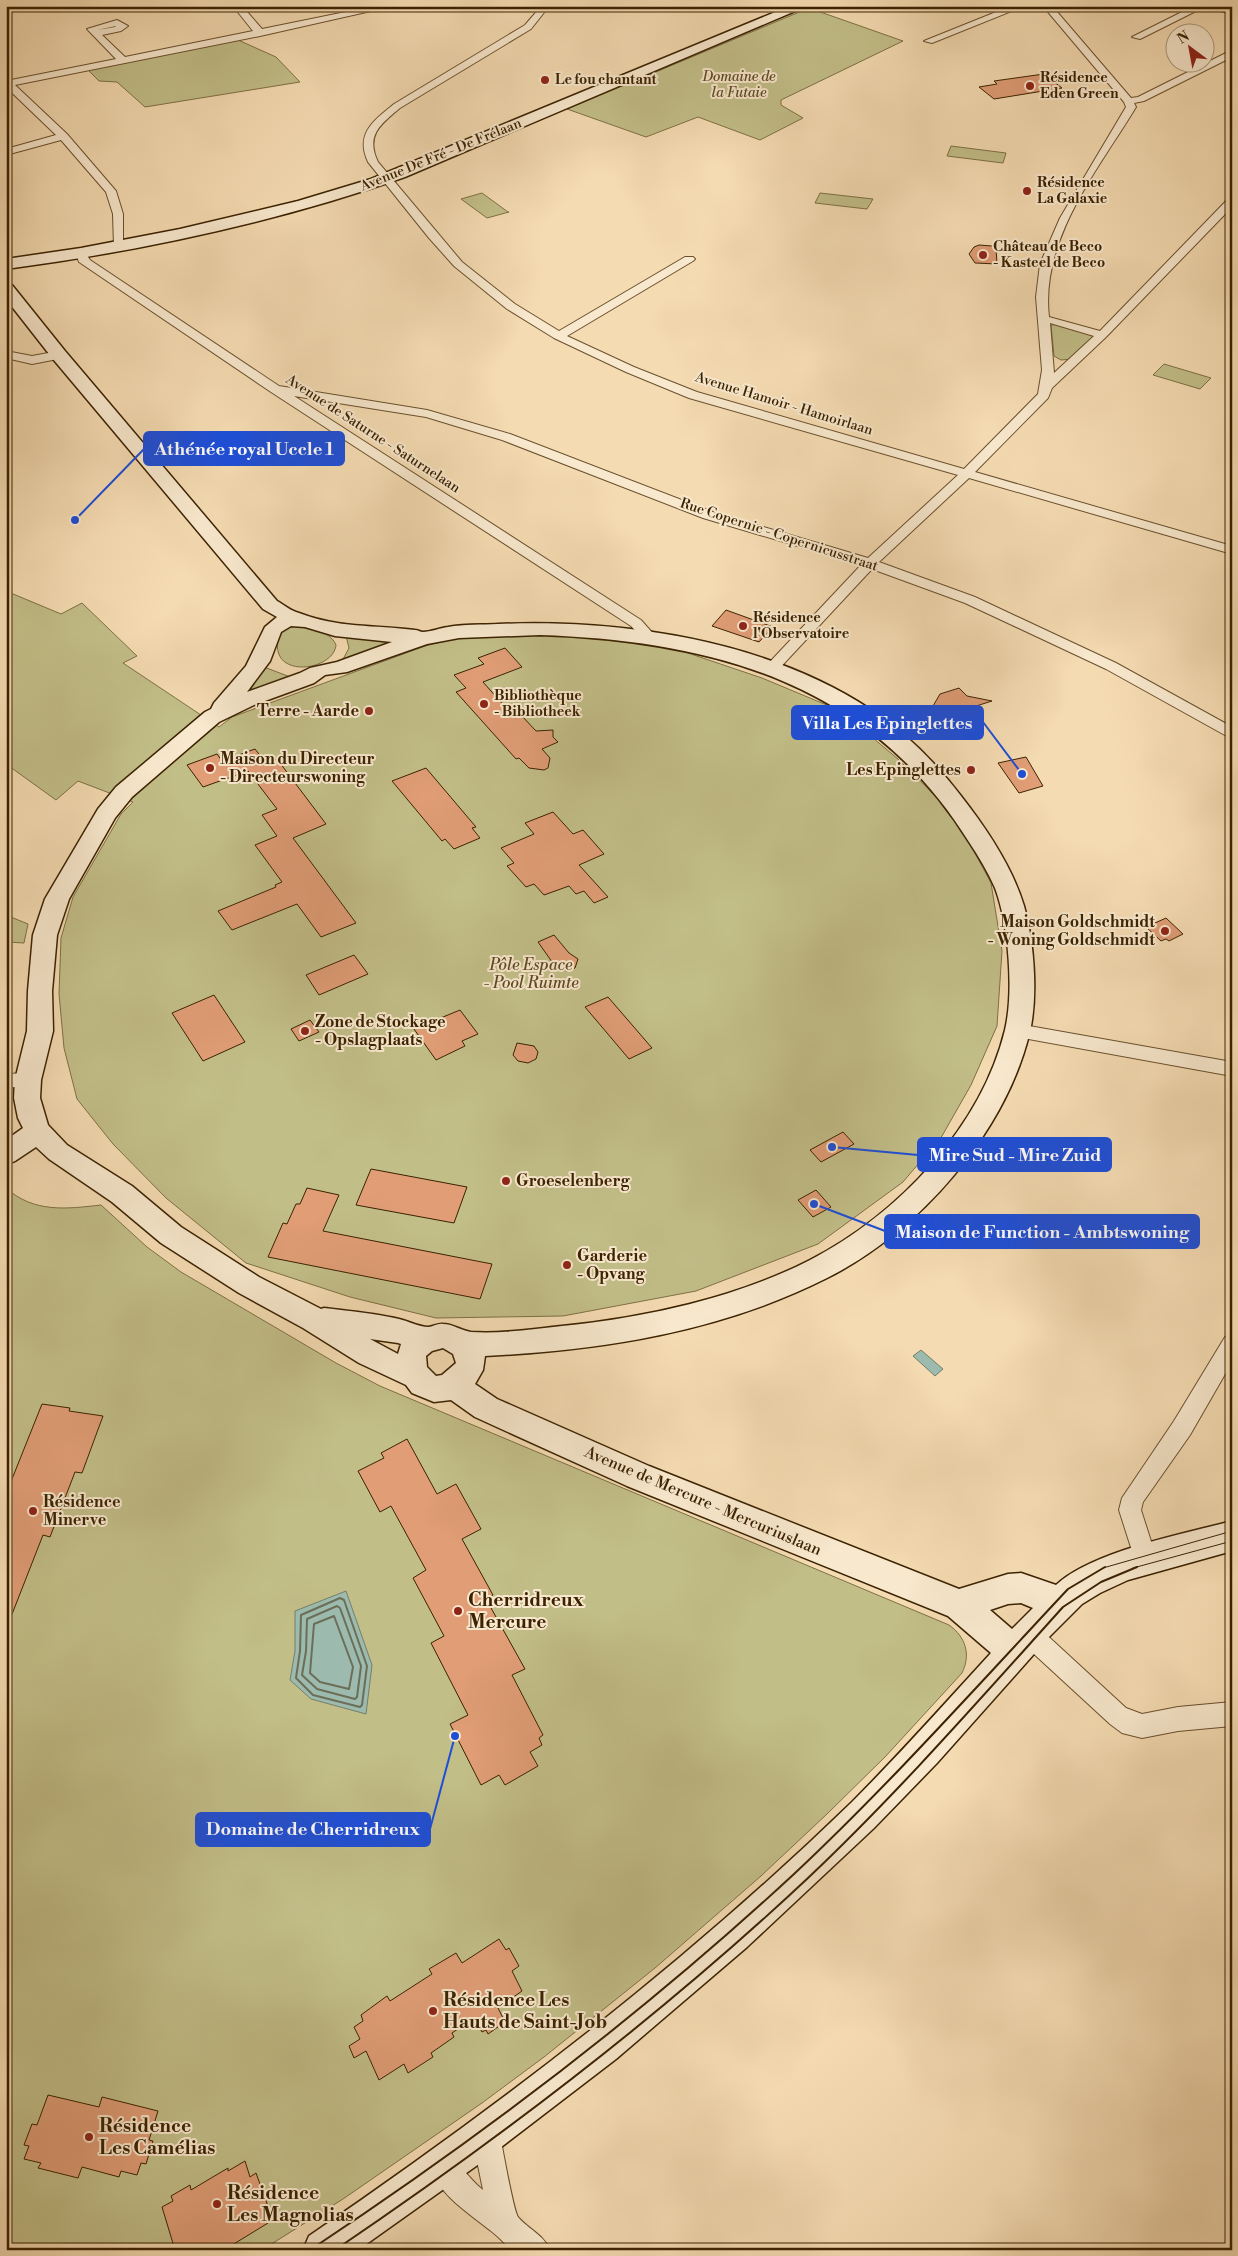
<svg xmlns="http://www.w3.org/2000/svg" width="1238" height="2256" font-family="'Libre Bodoni',serif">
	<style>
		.green { fill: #c2be88; stroke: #7e7044 }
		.water { fill: #9cbbae; stroke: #757e69 }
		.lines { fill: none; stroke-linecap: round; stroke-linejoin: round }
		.shore { stroke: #6c6e58; stroke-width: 2 }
		.building { fill: #e09d76; stroke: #3b2201 }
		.street-casing { stroke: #6a502d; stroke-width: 2 }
		.secondary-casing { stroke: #3b2201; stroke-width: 3 }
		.primary-casing { stroke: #3b2201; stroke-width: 2 }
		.street { fill: #f8e8cd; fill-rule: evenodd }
		.secondary { fill: #f8e8cd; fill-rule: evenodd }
		.primary { fill: #f5dbb2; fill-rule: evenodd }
		.tram-far1 { stroke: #3b2201; stroke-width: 1 }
		.tram { stroke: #3b2201; stroke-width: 2 }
		.poi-dot { fill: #8f2418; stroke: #f8e8cd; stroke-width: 2 }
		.labels { text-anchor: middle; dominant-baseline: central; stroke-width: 4; stroke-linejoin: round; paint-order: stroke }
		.far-park-label { font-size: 14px; font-style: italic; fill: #5d4923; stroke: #f8e8cd }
		.far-poi-label { font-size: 14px; font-weight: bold; fill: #3b2201; stroke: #f8e8cd; text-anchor: start }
		.far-street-label { font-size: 14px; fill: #3b2201; stroke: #f8e8cd }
		.poi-label { font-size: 16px; font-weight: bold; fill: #3b2201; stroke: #f8e8cd; text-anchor: start }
		.park-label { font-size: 16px; font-style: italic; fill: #5d4923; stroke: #f8e8cd }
		.street-label { font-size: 16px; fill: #3b2201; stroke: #f8e8cd }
		.near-poi-label { font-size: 19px; font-weight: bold; fill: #3b2201; stroke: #f8e8cd; text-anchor: start }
		.leader { fill: none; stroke: #1d4ed8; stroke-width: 2 }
		.callout-dot { fill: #1d4ed8; stroke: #f8e8cd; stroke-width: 2 }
		.callout { fill: #1d4ed8; stroke: #1d4ed8; stroke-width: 2 }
		.callout-label { font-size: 18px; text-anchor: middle; font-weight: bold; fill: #fff }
	</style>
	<rect width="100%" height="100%" fill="#f5dbb2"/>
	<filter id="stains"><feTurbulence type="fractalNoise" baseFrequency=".004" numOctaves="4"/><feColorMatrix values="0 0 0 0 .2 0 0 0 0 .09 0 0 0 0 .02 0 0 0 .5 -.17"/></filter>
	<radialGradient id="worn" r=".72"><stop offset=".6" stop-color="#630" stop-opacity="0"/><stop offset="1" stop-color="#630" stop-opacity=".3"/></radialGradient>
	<!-- green -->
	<g class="green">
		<path d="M809,8L903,41L781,100V105L803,118L760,140L698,117L646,137L567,109Z"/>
		<path d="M238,40L276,57L300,82L145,107L117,82L99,81L88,70Z"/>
		<path d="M951,146L1006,153L1003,163L947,156Z"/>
		<path d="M482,193L508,212H509L487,218L461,199Z"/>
		<path d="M820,193L873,199L867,209L815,203Z"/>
		<path d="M1059,324L1094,336V337L1072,359L1061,360L1054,356L1051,325Z"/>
		<path d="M1164,364L1211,378L1200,389L1153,375Z"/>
		<path d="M6,591L61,614L82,603L137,656L123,663L219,727L232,717L425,646L461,637L530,632L621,638L682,651L762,678L841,711L898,759L954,814L991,883L1002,951L997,1026L971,1085L942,1136L903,1182L818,1244L696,1291L563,1316L436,1318L350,1297L246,1263L166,1198L113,1144L77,1099L64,1048L59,994L61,938L73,897L121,814L133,802L78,781L56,800L6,764Z"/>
		<path d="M292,626C306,627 330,630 336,645C334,672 263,681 280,632Z"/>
		<path d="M346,636L400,640L342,661L349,648Z"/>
		<path d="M264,667L293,678L245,697L246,691Z"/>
		<path d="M6,915L28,924L24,943L6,942Z"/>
		<path d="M6,1188C34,1213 66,1209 101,1205L147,1247L181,1272L336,1363L380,1386L949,1625C966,1637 971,1655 962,1673L885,1757L827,1814L761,1876L655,1968L544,2057L482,2103L343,2199L262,2250H6Z"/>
	</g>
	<!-- water -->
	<g class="water">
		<path d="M921,1350L943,1369L935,1376L913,1356Z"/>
		<path d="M346,1591L372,1665L366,1714L311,1699L290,1680L295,1651V1611Z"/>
	</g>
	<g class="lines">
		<!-- shore -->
		<g class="shore">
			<path d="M340,1598L344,1600L367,1666L362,1705L360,1707L313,1695L296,1678L300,1651L301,1615Z"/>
			<path d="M337,1606L340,1608L361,1666L357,1697L355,1699L317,1689L302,1675L306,1651L307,1619Z"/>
			<path d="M334,1616L353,1667L349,1689L320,1682L310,1673L314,1624Z"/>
		</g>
	</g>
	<!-- building -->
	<g class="building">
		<path d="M1044,74L1062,88L994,99L979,87L997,84L994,81Z"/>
		<path d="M979,245L992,246L996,248L997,264L975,263L969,254L974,247Z"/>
		<path d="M726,610L773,627L759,642L712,626Z"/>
		<path d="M505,648L522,667L483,682L515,718L521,715L536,731L553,730V737L558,742L542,749L550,758L548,768L544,770L529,768L519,758L516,759L456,692L466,688L454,675L484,664L478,658Z"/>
		<path d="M959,688L967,696L992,701L951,714L947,710L933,706L940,694Z"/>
		<path d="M255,749L266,763L277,759L326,824L293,838L356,923L321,937L297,904L232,930L218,911L276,887L275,885L282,882L255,845L277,836L262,815L277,809L248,771L203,787L187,765L217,754L222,761Z"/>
		<path d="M1026,757L1043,786L1019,793L998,763Z"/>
		<path d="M426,768L476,827L472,828L480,838L454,849L445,839L442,841L392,781Z"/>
		<path d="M553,812L573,834L583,830L604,854L579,865L608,897L594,903L584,891L576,894L569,886L544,895L534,884L526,887L507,866L514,863L501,848L534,834L525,823Z"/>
		<path d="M1166,918L1183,934L1169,941L1166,939L1161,941L1146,927Z"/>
		<path d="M554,935L569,953L578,959L575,968L567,971L557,969L538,942Z"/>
		<path d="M354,955L368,974L319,995L306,975Z"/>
		<path d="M214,995L245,1042L203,1061L172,1013Z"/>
		<path d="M608,997L652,1048L629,1059L585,1007Z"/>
		<path d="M460,1010L478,1034L462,1041L465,1046L436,1060L414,1029Z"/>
		<path d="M310,1020L319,1032L299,1041L291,1029Z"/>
		<path d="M517,1043L534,1046L538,1052L536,1059L528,1063L518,1061L513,1055Z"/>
		<path d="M843,1132L854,1144L821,1162L810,1150Z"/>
		<path d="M371,1169L467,1187L454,1223L356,1205Z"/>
		<path d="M307,1188L339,1195L323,1231L492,1264L480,1299L268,1257L283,1223L287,1224L296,1204H300Z"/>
		<path d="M816,1190L831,1207L813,1217L798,1200Z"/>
		<path d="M42,1404L70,1408L69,1411L103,1416L82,1473L75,1472L50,1537L43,1535L7,1627L6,1494Z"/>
		<path d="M407,1439L437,1494L456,1484L481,1529L462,1539L493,1595L486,1599L525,1669L512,1675L543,1735L539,1738L542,1745L530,1752L538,1766L505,1785L499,1775L481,1785L450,1724L468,1715L431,1643L444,1636L413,1578L426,1570L391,1506L380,1512L358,1471L384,1458L381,1453Z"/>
		<path d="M499,1939L506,1950L509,1948L519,1966L512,1971L522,1991L498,2008L505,2022L488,2034L486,2030L482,2032L474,2018L452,2033L454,2037L431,2053L433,2057L408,2073L404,2064L379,2080L366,2051L354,2058L349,2046L360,2039L354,2027L363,2021L361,2015L387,1996L390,2001L432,1974L429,1969L456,1953L462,1963Z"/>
		<path d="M48,2095L99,2107L102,2097L158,2111L149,2140L153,2141L146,2164L141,2163L137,2175L121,2171L119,2177L82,2167L78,2178L38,2168L41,2163L24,2159L29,2146L24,2145L32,2124L37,2125Z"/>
		<path d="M245,2161L250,2177L256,2173L269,2209L264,2212L268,2223L224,2250H175L162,2207L173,2201L171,2196L190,2185L191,2190L228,2168V2171Z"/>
	</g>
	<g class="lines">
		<defs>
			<g id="street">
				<path d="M233,6H242L262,29L375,6H393L260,36L15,85L67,134L116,191L123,214V249H115L114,247L113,214L106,192L61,140L6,155V149L56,135L6,87V81L116,59L87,29L117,20L128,26L121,31L102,35L125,57L253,31ZM116,26L115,27L97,30Z"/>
				<path d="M538,6H546V10L531,29L400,108C381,124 365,135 378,162L462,262L515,304L559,331L685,257H693L695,259L693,261L567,336L634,367L697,392L964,469L1038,394L1042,370L1036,297L1040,264L1060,218L1126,107L1124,102L1043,6H1052L1131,98L1138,97L1232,50V57L1144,101L1134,103L1136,107C1098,170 1040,239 1049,317L1100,331L1228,199L1232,198V207L1106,337L1052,388L1048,398L975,472L1232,546V554L969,478L879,562L975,597L1116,663L1232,727V739L1106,669L965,603L872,569L776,672H766L764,669L766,666L861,565L703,518L502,440L426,417L294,396L641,620L657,638L650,642L645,641L631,626L271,392L79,262L76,254L77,252H85L90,260L279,386L427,410L510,434L713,512L868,558L958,475L689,398L626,372L554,338L507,309L454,266L429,238L368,162C355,134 373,121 394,104L525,25L538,10ZM1050,323L1094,336L1054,373Z"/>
				<path d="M1011,6H1024L932,43L924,41Z"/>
				<path d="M1194,6H1206L1140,39L1132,37Z"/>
				<path d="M6,351L32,356L59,351L65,355L63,358L32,364L6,358Z"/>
				<path d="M1018,1024L1232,1062V1076L1012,1036L1009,1031L1012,1026Z"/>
				<path d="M28,1073L34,1075L37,1080L34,1085L6,1088V1074Z"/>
				<path d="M1232,1334V1362L1190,1435L1143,1502L1141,1510L1157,1560L1154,1568L1146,1571L1138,1568L1135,1560L1119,1510L1122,1498L1174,1421L1225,1337Z"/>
				<path d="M1030,1624L1038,1627L1126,1708L1142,1714L1178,1707L1232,1702V1726L1178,1731L1142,1738L1122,1733L1110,1724L1022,1643L1018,1635L1022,1627Z"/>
				<path d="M486,2122L496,2126L500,2136C503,2150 513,2209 518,2217C528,2229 544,2235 550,2250H511C504,2243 498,2236 491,2231C466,2211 442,2197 429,2167L433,2157L443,2153C457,2159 469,2179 483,2190L472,2136L476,2126Z"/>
			</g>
			<g id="secondary">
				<path d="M790,6H807L405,177C277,222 141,251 6,269V259L81,248L180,229L298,201L371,179Z"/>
				<path d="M6,283L12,285L65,351L277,601C284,605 291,611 299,613C337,628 375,625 415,630C418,630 420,632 423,632C430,632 440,628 448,627C464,624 481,625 498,624C622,619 765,640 870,709C905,732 936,763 961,796C986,828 1012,866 1024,906C1034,941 1038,995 1030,1031C1006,1132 919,1232 827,1278C720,1332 603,1350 485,1356L483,1370L475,1384L497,1399L649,1466L959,1589L1008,1574L1021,1573L1056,1585C1093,1551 1183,1534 1232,1521V1551L1128,1580L1100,1593L1082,1604L1049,1637L937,1763L874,1828L747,1947L616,2059L479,2164L358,2250H303L309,2236C501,2105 685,1964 852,1802C900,1754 945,1703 991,1653L948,1616L627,1486L475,1417L451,1400L434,1402L412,1393L406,1385L359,1363L303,1328L239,1293L161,1243L112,1202L49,1159L36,1147L15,1161L6,1165V1140L23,1128L18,1118L14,1098L15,1080L27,1031L28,991L33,935L45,899L98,809L116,787L205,712L211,709L214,703L246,666L265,627L277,617L263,609L53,359L6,299ZM291,626L305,627L335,636L392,642L337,662L310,668L300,673L247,692L270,661L281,632ZM540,635C716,641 871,684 969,842C979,857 988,872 995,888C1009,925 1014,992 1005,1030C981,1128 897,1215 810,1260C736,1298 644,1318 562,1326C533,1329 501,1334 471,1332C462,1331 453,1324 443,1324C438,1323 433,1327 428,1327C419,1327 408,1321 399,1319C374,1313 349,1311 324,1308L321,1309L259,1277L181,1227L132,1186L67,1145L48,1125L40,1098L41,1080L53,1031L52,991L57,935L69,899L115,818L132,797L219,722L254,705L314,683L325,675L347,672L427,644L459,638ZM370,1339L398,1343L401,1344L398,1354ZM443,1348L453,1354L456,1363L442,1375L436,1376L427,1367L426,1356L432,1351ZM1021,1603L1033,1608L1012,1629L990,1610L1008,1604Z"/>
			</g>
			<path id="primary" d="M1212,6H1232V14L1213,9Z"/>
		</defs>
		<!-- street casing -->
		<use href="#street" class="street-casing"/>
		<!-- secondary casing -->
		<use href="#secondary" class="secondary-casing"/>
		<!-- primary casing -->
		<use href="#primary" class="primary-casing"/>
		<!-- street -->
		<use href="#street" class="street"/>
		<!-- secondary -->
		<use href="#secondary" class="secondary"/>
		<!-- primary -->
		<use href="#primary" class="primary"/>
		<!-- tram-far1 -->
		<g class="tram-far1">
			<path d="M1103,1568L1232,1531"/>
			<path d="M1133,1568L1232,1541"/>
		</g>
		<!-- tram -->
		<g class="tram">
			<path d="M310,2250C481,2137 644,2013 794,1874C890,1784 978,1685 1068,1589L1105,1567"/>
			<path d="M335,2250C502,2137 661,2016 808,1878C898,1793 980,1699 1063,1607L1101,1582L1137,1567"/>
		</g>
	</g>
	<!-- markers -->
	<g class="poi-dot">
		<circle cx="545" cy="80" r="5"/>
		<circle cx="1030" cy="86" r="5"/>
		<circle cx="1027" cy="191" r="5"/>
		<circle cx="983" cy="255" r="5"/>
		<circle cx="743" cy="626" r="5"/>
		<circle cx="484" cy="704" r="5"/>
		<circle cx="369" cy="711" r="5"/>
		<circle cx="210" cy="768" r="5"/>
		<circle cx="971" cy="770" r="5"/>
		<circle cx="1165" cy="931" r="5"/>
		<circle cx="305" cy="1031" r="5"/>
		<circle cx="506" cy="1181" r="5"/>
		<circle cx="567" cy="1265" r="5"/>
		<circle cx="33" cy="1511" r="5"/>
		<circle cx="458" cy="1611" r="5"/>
		<circle cx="433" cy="2011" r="5"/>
		<circle cx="89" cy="2137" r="5"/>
		<circle cx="217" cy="2204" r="5"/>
	</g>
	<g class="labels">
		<!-- far-park labels -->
		<g class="far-park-label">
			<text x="739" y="77">Domaine de<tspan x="739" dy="16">la Futaie</tspan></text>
		</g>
		<!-- far-poi labels -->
		<g class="far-poi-label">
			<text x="1040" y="78">Résidence<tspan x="1040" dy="16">Eden Green</tspan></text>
			<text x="555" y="80">Le fou chantant</text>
			<text x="1037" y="183">Résidence<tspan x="1037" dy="16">La Galaxie</tspan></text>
			<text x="993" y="247">Château de Beco<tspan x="993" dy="16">- Kasteel de Beco</tspan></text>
			<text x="753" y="618">Résidence<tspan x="753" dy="16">l'Observatoire</tspan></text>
			<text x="494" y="696">Bibliothèque<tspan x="494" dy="16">- Bibliotheek</tspan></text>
		</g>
		<!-- far-street labels -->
		<g class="far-street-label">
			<text transform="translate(441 155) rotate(-22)">Avenue De Fré - De Frélaan</text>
			<text transform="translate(784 404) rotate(17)">Avenue Hamoir - Hamoirlaan</text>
			<text transform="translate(373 434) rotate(33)">Avenue de Saturne - Saturnelaan</text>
			<text transform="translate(779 535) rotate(18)">Rue Copernic - Copernicusstraat</text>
		</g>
		<!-- poi labels -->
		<g class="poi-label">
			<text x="359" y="711" text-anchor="end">Terre - Aarde</text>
			<text x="220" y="759">Maison du Directeur<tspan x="220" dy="18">- Directeurswoning</tspan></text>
			<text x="961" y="770" text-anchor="end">Les Epinglettes</text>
			<text x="1155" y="922" text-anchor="end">Maison Goldschmidt<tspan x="1155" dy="18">- Woning Goldschmidt</tspan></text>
			<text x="315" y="1022">Zone de Stockage<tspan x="315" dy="18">- Opslagplaats</tspan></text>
			<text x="516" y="1181">Groeselenberg</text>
			<text x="577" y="1256">Garderie<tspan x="577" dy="18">- Opvang</tspan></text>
			<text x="43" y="1502">Résidence<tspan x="43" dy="18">Minerve</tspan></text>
		</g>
		<!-- park labels -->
		<g class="park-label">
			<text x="531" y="965">Pôle Espace<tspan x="531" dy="18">- Pool Ruimte</tspan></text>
		</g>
		<!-- street labels -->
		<g class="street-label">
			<text transform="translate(703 1501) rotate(23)">Avenue de Mercure - Mercuriuslaan</text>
		</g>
		<!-- near-poi labels -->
		<g class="near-poi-label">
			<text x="468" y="1600">Cherridreux<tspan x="468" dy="22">Mercure</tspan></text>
			<text x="443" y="2000">Résidence Les<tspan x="443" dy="22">Hauts de Saint-Job</tspan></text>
			<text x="99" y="2126">Résidence<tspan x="99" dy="22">Les Camélias</tspan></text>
			<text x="227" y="2193">Résidence<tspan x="227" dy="22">Les Magnolias</tspan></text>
		</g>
	</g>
	<!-- callouts -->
	<path class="leader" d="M75 520L144 449M1022 774L983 722M832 1147L918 1155M814 1204L885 1231M455 1736L430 1829"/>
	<g class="callout-dot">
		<circle cx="75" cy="520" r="5"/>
		<circle cx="1022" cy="774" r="5"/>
		<circle cx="832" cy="1147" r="5"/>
		<circle cx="814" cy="1204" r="5"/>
		<circle cx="455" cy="1736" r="5"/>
	</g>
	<g class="callout">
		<rect x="144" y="432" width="200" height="33" rx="5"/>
		<rect x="792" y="706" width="191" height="33" rx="5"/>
		<rect x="918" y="1138" width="193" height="33" rx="5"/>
		<rect x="885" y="1215" width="314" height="33" rx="5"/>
		<rect x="196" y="1813" width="234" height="33" rx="5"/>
	</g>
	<g class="callout-label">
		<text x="244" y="455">Athénée royal Uccle 1</text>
		<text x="887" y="729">Villa Les Epinglettes</text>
		<text x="1015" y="1161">Mire Sud - Mire Zuid</text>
		<text x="1042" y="1238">Maison de Function - Ambtswoning</text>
		<text x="313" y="1835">Domaine de Cherridreux</text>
	</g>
	<!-- margin -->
	<rect width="1238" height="2256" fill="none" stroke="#f5dbb2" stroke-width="25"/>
	<rect x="8" y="8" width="1223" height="2241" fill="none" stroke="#3b2201" stroke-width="2.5"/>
	<rect x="12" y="12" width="1213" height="2231" fill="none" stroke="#3b2201"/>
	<!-- north arrow -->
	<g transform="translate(1190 48) rotate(328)"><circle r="24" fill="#f8e8cd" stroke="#ac997b"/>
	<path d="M0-4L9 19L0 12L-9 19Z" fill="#8f2418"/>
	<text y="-8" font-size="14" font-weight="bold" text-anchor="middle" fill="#3b2201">N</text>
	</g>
	<rect width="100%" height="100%" filter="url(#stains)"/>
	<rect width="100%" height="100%" fill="url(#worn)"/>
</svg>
